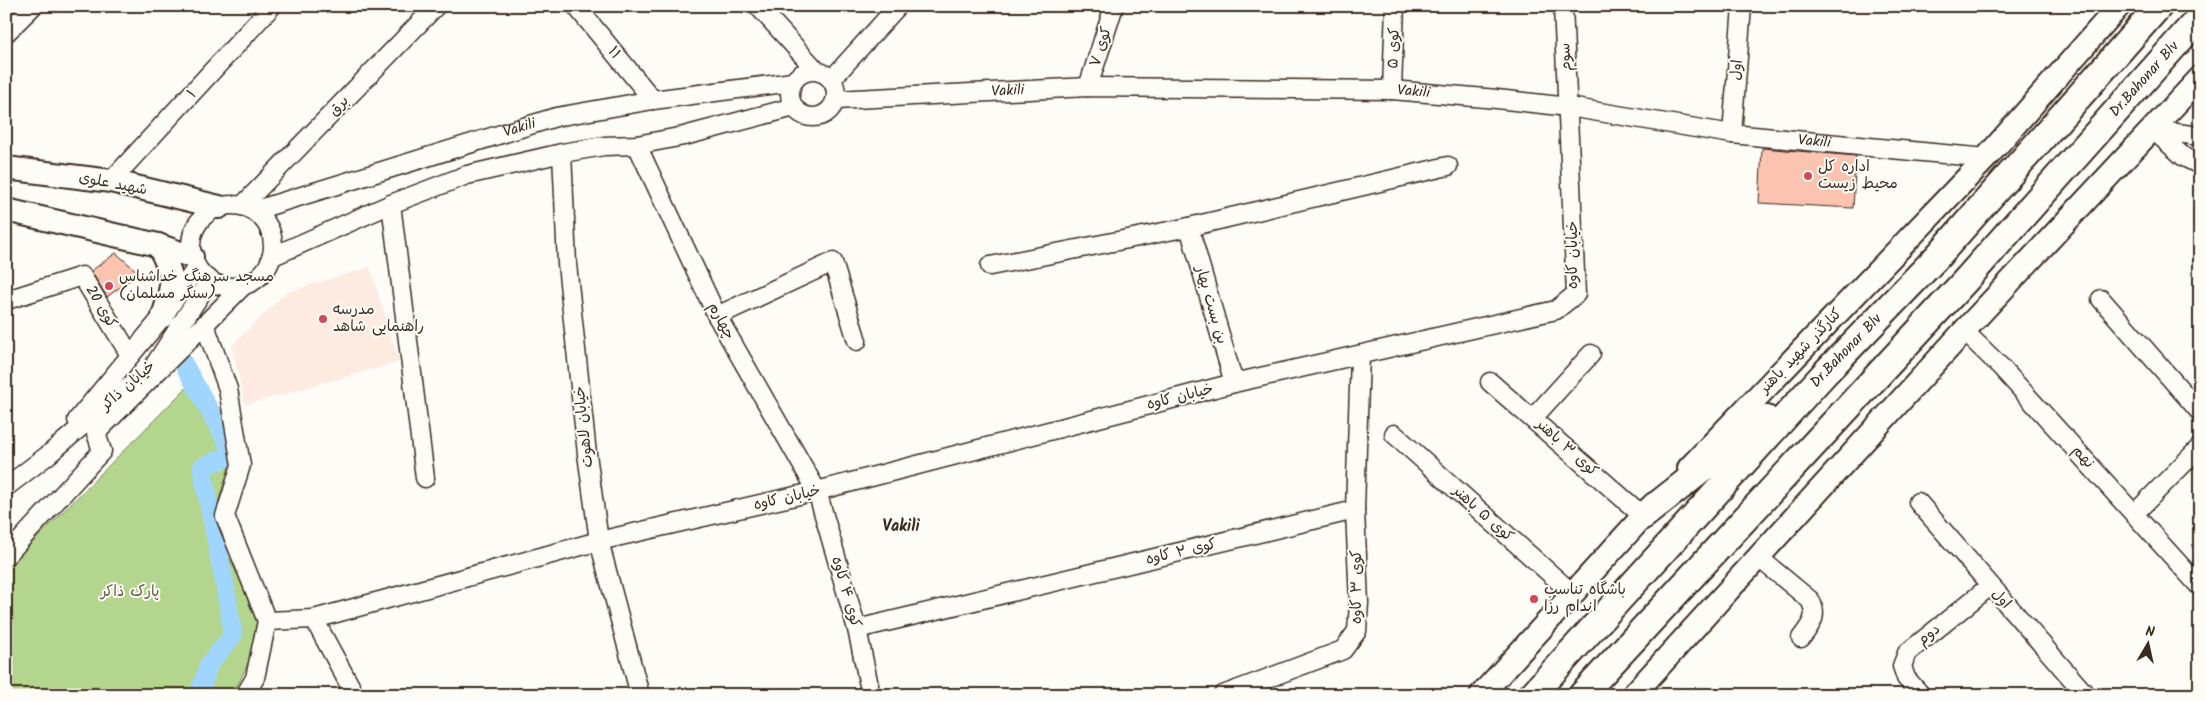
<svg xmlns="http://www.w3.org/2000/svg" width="2206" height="701" font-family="Kalam,'Playpen Sans Arabic',sans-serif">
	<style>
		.built { fill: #fdebe2 }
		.green { fill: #b3d58e; stroke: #778056 }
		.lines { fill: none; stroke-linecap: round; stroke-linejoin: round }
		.canal { stroke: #a0d5ff; stroke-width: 19 }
		.building { fill: #fcc4b0; stroke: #3b2a1e }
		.minor-casing { stroke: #3b2a1e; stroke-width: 21 }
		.major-casing { stroke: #3b2a1e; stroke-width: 26 }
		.highway-casing { stroke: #3b2a1e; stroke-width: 30 }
		.minor { stroke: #fdfcf7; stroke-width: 18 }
		.major { stroke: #fdfcf7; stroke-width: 22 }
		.highway { stroke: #fdfcf7; stroke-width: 26 }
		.poi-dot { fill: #d1495b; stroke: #fdfcf7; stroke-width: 2 }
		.labels { text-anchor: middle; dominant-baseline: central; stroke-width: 4; stroke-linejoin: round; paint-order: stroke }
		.street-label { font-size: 15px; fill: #3b2a1e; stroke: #fdfcf7 }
		.poi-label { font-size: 15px; fill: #3b2a1e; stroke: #fdfcf7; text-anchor: start }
		.park-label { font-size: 15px; fill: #5f5d40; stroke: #fdfcf7 }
		.neighbourhood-label { font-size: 16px; font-weight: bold; fill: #3b2a1e; stroke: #fdfcf7 }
	</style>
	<rect width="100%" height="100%" fill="#fdfcf7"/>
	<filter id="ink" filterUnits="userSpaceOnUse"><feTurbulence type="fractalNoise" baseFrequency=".02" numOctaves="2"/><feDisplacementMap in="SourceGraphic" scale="10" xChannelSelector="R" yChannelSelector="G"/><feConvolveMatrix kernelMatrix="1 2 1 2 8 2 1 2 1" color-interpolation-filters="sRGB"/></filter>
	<g filter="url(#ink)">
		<!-- built -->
		<path class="built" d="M370,267L399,362L245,405L232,345L287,292Z"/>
		<!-- green -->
		<path class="green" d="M199,375L222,414L231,460L216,509V532L259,617L256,647L233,695H6V569Z"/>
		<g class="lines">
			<!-- canal -->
			<path class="canal" d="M183,363L234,454L202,467C212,523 225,579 233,635L209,664L199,695"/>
		</g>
		<!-- building -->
		<g class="building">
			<path d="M1762,148L1856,156L1853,208L1759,203Z"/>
			<path d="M116,253L139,273L107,297L91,271Z"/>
		</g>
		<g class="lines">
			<defs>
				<g id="minor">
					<path d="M576,6L653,100"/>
					<path d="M758,6L816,70"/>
					<path d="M6,33L33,6"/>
					<circle cx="813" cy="94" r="23"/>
					<path d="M831,80L898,6"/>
					<path d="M1088,87L1114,6"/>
					<path d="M1392,90L1395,6"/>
					<path id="s1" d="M836,100L1088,87L1392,90L1497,99L1569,107L1732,134L1986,158"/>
					<path d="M2153,130L2184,157L2200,165"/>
					<path d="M2153,130L2200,136"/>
					<path d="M1732,134L1742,6"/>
					<path d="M637,145L717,316L817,491L857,629L871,695"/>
					<path d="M562,153L567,264L587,454L599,541L640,695"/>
					<path d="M111,181L272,6"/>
					<path d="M391,204L425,478"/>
					<circle cx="232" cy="246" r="41"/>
					<path d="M242,206L436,6"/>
					<path id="s2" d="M253,211L556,117L653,100L793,82"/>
					<path d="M1189,227L1234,383"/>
					<path d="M271,257L391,204L467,175L562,153L604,146L637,145L684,136L794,107"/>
					<path d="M990,266L1189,227L1448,166"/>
					<path d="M2101,299L2200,412"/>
					<path d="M7,300L82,276L130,355"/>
					<path d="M717,316L833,262L857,341"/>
					<path d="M205,325L228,389L241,465L225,516L267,621L255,678L245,695"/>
					<path d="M1964,331L2000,366L2200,587"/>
					<path d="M155,364L210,280"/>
					<path d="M1490,382L1643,516"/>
					<path d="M1533,418L1591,354"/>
					<path d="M77,420L163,316L197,267"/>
					<path d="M1394,434L1573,594"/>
					<path d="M6,487L48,455L129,386"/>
					<path d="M1918,502L2086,695"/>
					<path d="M2134,514L2200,447"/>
					<path d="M6,556L102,451L96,433L245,284"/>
					<path d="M1759,558L1810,600C1819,616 1811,625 1801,638"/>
					<path d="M314,619L355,695"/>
					<path d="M267,621L314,619L599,541L817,491L1234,383L1556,310L1576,294L1563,6"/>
					<path d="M857,629L1355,510L1360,355"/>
					<path d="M1223,695L1343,650L1357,631L1359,603L1355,510"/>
					<path d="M1921,695L1906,678L1902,666L1907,653L1990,586"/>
				</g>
				<g id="major">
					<path d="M6,168L111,181L219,207"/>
					<path d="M6,210L158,245L192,257"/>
					<path d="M158,245C175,276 174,284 163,316"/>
					<path d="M1689,468L1986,158L2119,6"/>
					<path d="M1481,695L1654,504"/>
					<path d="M1633,695L1964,331L2200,78"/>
				</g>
				<g id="highway">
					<path d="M1643,516L1766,419"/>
					<path id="s3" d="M1532,695L1826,372L1936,258L2159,6"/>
					<path id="s4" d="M1582,695L1965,281L2200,17"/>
				</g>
			</defs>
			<!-- minor casing -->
			<use href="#minor" class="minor-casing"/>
			<!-- major casing -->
			<use href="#major" class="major-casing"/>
			<!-- highway casing -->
			<use href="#highway" class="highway-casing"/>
			<!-- minor -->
			<use href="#minor" class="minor"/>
			<!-- major -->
			<use href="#major" class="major"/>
			<!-- highway -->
			<use href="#highway" class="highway"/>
		</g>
	</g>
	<!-- markers -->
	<g class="poi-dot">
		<circle cx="1808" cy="176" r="5"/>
		<circle cx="109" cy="286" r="5"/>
		<circle cx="323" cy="319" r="5"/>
		<circle cx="1534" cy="599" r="5"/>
	</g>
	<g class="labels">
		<!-- street labels -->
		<g class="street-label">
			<text transform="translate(1101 47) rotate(-72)">کوی ۷</text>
			<text transform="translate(1394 48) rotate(-88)">کوی ۵</text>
			<text transform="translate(614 53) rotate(51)">۱۱</text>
			<text transform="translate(1566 57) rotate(-93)">سوم</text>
			<text transform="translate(1737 70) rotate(-85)">اول</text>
			<text stroke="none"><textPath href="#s4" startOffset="834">Dr.Bahonar Blv</textPath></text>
			<text stroke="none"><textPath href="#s1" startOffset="172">Vakili</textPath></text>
			<text stroke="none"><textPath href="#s1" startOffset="578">Vakili</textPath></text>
			<text transform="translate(192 94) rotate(-47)">۱</text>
			<text transform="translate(339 106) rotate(-46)">برق</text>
			<text stroke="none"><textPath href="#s2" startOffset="279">Vakili</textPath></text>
			<text stroke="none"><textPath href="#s1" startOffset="982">Vakili</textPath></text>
			<text transform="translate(113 184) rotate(11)">شهید علوی</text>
			<text transform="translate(1573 255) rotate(-90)">خیابان کاوه</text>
			<text transform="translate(1211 305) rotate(74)">بن بست بهار</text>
			<text transform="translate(101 307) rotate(59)">کوی 20</text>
			<text transform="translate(721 321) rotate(62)">چهارم</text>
			<text transform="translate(1801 351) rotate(-46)">کنارگذر شهید باهنر</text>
			<text stroke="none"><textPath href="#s3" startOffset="466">Dr.Bahonar Blv</textPath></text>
			<text transform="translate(128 386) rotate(-41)">خیابان ذاکر</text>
			<text transform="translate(1180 397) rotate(-14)">خیابان کاوه</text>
			<text transform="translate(584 427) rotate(-96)">خیابان لاهوت</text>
			<text transform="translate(1567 448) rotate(42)">کوی ۳ باهنر</text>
			<text transform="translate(2083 457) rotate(48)">نهم</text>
			<text transform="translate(787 498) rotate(-13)">خیابان کاوه</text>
			<text transform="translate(1483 514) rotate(42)">کوی ۵ باهنر</text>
			<text transform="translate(1181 552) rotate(-13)">کوی ۲ کاوه</text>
			<text transform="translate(1357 587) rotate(-90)">کوی ۳ کاوه</text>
			<text transform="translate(846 592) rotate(74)">کوی ۴ کاوه</text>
			<text transform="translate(2001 599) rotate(48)">اول</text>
			<text transform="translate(1929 635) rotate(-39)">دوم</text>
		</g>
		<!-- poi labels -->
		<g class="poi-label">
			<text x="1818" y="167">اداره کل<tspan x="1818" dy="17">محیط زیست</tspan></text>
			<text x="119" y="277">مسجد سرهنگ خداشناس<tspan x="119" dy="17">(سنگر مسلمان)</tspan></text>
			<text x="333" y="310">مدرسه<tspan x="333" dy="17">راهنمایی شاهد</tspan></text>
			<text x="1544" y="590">باشگاه تناسب<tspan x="1544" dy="17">اندام رزا</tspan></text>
		</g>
		<!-- park labels -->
		<g class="park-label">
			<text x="130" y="592">پارک ذاکر</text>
		</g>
		<!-- neighbourhood labels -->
		<g class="neighbourhood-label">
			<text x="901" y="526">Vakili</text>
		</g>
	</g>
	<!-- margin -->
	<rect width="2206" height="701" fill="none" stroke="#fdfcf7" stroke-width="25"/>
	<rect x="12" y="12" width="2181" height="676" fill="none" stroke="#3b2a1e" stroke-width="2" filter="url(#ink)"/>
	<!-- north arrow -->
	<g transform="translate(2148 644) rotate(9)" stroke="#fdfcf7" stroke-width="4" paint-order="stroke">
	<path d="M0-4L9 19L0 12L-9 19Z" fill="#3b2a1e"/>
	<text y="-8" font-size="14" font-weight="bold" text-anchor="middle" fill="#3b2a1e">N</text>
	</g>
</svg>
